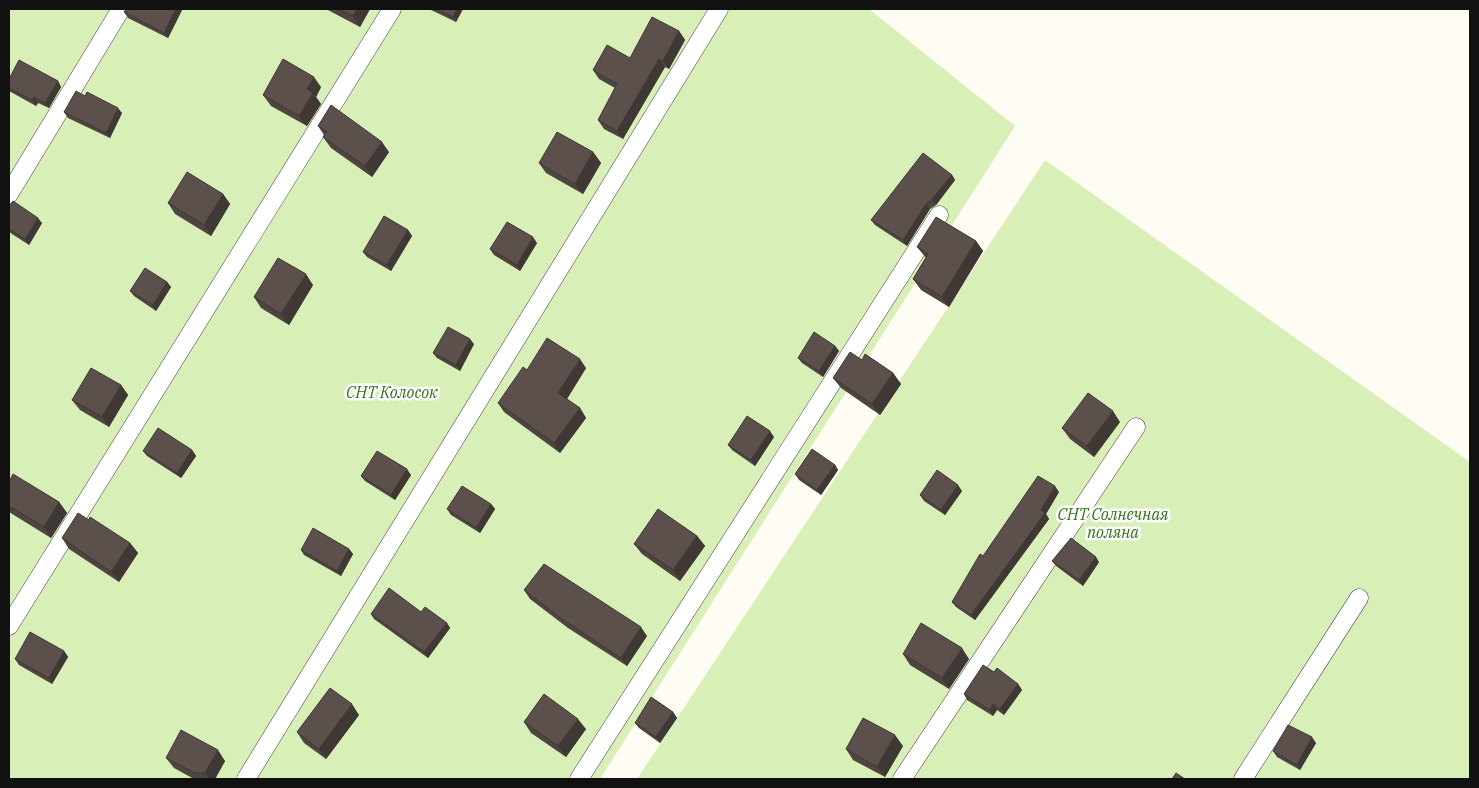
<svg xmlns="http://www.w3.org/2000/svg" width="1479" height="788" font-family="'IBM Plex Serif',serif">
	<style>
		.green { fill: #d9efb8 }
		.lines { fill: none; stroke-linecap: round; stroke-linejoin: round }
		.service-casing { stroke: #444; stroke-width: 19 }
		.service { stroke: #fff; stroke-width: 18 }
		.wall { fill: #4e4540 }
		.shaded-wall { fill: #403834 }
		.building { fill: #5b504b; stroke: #403834 }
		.labels { text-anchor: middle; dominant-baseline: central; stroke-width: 5; stroke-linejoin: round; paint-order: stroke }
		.park-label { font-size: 16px; font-style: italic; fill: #317218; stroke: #fff }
	</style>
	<rect width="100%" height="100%" fill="#fffcf4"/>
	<!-- green -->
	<g class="green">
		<path d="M9,9H869L1015,126L600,779H9Z"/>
		<path d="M1045,160L1470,462V779H637Z"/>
	</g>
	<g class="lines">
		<defs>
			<g id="service">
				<path d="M9,194L121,9"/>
				<path d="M9,626L392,9"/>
				<path d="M246,779L719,9"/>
				<path d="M579,779L939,215"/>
				<path d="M902,779L1136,427"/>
				<path d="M1243,779L1359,598"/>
			</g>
		</defs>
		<!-- service casing -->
		<use href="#service" class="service-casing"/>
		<!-- service -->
		<use href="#service" class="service"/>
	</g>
	<!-- wall -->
	<g class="wall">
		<path d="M326,9H370L360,27Z"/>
		<path d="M429,9H463L456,22Z"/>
		<path d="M182,10L168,38L128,18L124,12Z"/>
		<path d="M679,31L685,40L669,69L665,67L623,139L604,129L598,120L615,88L599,79L593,70L630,58Z"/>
		<path d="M9,79L58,81L61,87L49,108L38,103L36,106L9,91Z"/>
		<path d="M321,87L316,97L321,104L307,126L271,106L263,95Z"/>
		<path d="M85,96L122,113L110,138L68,118L64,112Z"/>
		<path d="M318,126L389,152L372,177L331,148L323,137L324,135Z"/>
		<path d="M593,152L601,163L583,194L546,173L539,163Z"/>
		<path d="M952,175L955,180L936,205L930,209L907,246L875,225L871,220Z"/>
		<path d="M223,194L230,204L211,236L175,214L168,203Z"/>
		<path d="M9,207L42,223L29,245L9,232Z"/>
		<path d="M408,230L412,236L391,271L367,257L363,252Z"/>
		<path d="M976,241L983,251L949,307L921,290L913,279L926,258L917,247Z"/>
		<path d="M537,243L520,271L494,255L490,249Z"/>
		<path d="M167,282L171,287L156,311L134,296L130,291Z"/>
		<path d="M313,285L289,325L261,308L254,297Z"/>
		<path d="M474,344L460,371L437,358L433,353Z"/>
		<path d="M835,346L839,351L823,377L802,363L798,358Z"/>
		<path d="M862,360L893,373L901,384L880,415L841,388L833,378Z"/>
		<path d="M586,368L567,399L580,408L586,418L560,453L504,412L498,403L527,370Z"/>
		<path d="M121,385L128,395L109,427L80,410L72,400Z"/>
		<path d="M1120,422L1094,457L1070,439L1062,428Z"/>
		<path d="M774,437L755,466L732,450L728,445Z"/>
		<path d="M192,450L196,456L181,478L147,456L143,451Z"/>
		<path d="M835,465L838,470L821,495L799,480L795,474Z"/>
		<path d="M411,475L395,500L365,481L361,476Z"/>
		<path d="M9,482L59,502L67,513L51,538L9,512Z"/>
		<path d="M962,491L945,515L924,501L920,495Z"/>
		<path d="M1059,492L1046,514L1049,519L975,620L956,607L952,602L983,556Z"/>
		<path d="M491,504L495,509L480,533L451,515L447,509Z"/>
		<path d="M697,536L705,546L680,581L642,554L634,544Z"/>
		<path d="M62,538L130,543L138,553L119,582L69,549Z"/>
		<path d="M349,549L353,554L341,576L304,555L301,550Z"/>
		<path d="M1052,561L1099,562L1083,586L1056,566Z"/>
		<path d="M524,590L647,636L627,666L568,628L530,599Z"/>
		<path d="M421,612L447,623L450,628L428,658L374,619L371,614Z"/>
		<path d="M64,651L68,657L52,684L19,665L15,659Z"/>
		<path d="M903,654L969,659L949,689L910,665Z"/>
		<path d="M994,672L1018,684L1022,690L1004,715L997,710L993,716L967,700L964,694Z"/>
		<path d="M673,712L677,718L660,743L639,728L635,723Z"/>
		<path d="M359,715L326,759L304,743L297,732Z"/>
		<path d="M524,722L586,729L566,757L531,733Z"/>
		<path d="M1316,743L1300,770L1277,757L1273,751Z"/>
		<path d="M903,746L885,777L853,760L846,749Z"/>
		<path d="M166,758L225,761L215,779H194L174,768Z"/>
	</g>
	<!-- shaded-wall -->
	<g class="shaded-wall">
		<path d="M176,9H182V10L168,38L164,33Z"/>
		<path d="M357,9H370L360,27L353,16Z"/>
		<path d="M457,9H463L456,22L453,17Z"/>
		<path d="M679,31L685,40L669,69L663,61Z"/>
		<path d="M659,59L665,67L623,139L617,131Z"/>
		<path d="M314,77L321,87L316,97L321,104L307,126L299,116L307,89Z"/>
		<path d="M58,81L61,87L49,108L45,103Z"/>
		<path d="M34,97L38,103L36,106L32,100Z"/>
		<path d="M118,108L122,113L110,138L106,133Z"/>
		<path d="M382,142L389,152L372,177L365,166Z"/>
		<path d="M593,152L601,163L583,194L575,184Z"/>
		<path d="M952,175L955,180L936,205L932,199Z"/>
		<path d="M223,194L230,204L211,236L204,225Z"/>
		<path d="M926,204L930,209L907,246L903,240Z"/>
		<path d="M38,218L42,223L29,245L25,239Z"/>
		<path d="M408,230L412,236L391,271L387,265Z"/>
		<path d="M533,237L537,243L520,271L517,265Z"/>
		<path d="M976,241L983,251L949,307L942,297Z"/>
		<path d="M306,274L313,285L289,325L281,314Z"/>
		<path d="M167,282L171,287L156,311L153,305Z"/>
		<path d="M470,339L474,344L460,371L456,365Z"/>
		<path d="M835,346L839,351L823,377L819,371Z"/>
		<path d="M580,359L586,368L565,402L558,393Z"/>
		<path d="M893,373L901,384L880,415L872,404Z"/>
		<path d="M121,385L128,395L109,427L102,417Z"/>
		<path d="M580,408L586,418L560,453L554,443Z"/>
		<path d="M1113,411L1120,422L1094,457L1087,446Z"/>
		<path d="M770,431L774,437L755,466L751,460Z"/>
		<path d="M192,450L196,456L181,478L177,473Z"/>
		<path d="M835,465L838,470L821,495L817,490Z"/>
		<path d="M407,469L411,475L395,500L391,495Z"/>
		<path d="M958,485L962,491L945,515L941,510Z"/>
		<path d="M1055,486L1059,492L1046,514L1049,519L975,620L971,615L1041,510Z"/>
		<path d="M59,502L67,513L51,538L44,527Z"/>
		<path d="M491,504L495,509L480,533L476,528Z"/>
		<path d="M697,536L705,546L680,581L673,570Z"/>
		<path d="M130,543L138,553L119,582L111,572Z"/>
		<path d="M349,549L353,554L341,576L337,571Z"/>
		<path d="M1096,557L1099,562L1083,586L1079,580Z"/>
		<path d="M447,623L450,628L428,658L424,652Z"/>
		<path d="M641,627L647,636L627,666L621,658Z"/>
		<path d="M962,648L969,659L949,689L942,678Z"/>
		<path d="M64,651L68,657L52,684L49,678Z"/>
		<path d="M1018,684L1022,690L1004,715L1000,709Z"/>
		<path d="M352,704L359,715L326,759L319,749Z"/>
		<path d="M993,704L997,710L993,716L990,710Z"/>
		<path d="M673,712L677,718L660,743L656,737Z"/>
		<path d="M578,719L586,729L566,757L558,746Z"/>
		<path d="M895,735L903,746L885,777L877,767Z"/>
		<path d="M1312,737L1316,743L1300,770L1297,765Z"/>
		<path d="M218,750L225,761L215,779H209L205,773Z"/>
	</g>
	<!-- building -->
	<g class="building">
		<path d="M126,9H176L164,33L124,12Z"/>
		<path d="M339,9H357L353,16Z"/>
		<path d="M436,9H457L453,17Z"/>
		<path d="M652,17L679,31L663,61L659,59L617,131L598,120L617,84L593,70L607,45L630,58Z"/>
		<path d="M283,59L314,77L307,89L313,93L299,116L263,95Z"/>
		<path d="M19,60L58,81L45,103L34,97L32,100L9,88V79Z"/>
		<path d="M76,91L85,96L87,92L118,108L106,133L64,112Z"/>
		<path d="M331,105L382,142L365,166L323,137L327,131L318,126Z"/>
		<path d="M557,132L593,152L575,184L539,163Z"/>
		<path d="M923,153L952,175L932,199L926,204L903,240L871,220Z"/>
		<path d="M187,172L223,194L204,225L168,203Z"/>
		<path d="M13,201L38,218L25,239L9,229V207Z"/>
		<path d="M384,216L408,230L387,265L363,252Z"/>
		<path d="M936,217L976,241L942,297L913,279L928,254L917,247Z"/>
		<path d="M507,222L533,237L517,265L490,249Z"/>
		<path d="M278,258L306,274L281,314L254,297Z"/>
		<path d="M145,268L167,282L153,305L130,291Z"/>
		<path d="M448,327L470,339L456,365L433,353Z"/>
		<path d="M814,332L835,346L819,371L798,358Z"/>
		<path d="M547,338L580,359L558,393L580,408L554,443L498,403L523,367L527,370Z"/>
		<path d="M850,352L862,360L865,354L893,373L872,404L833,378Z"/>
		<path d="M91,368L121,385L102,417L72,400Z"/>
		<path d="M1088,393L1113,411L1087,446L1062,428Z"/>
		<path d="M747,416L770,431L751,460L728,445Z"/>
		<path d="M158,428L192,450L177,473L143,451Z"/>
		<path d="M812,449L835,465L817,490L795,474Z"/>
		<path d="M377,451L407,469L391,495L361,476Z"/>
		<path d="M937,470L958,485L941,510L920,495Z"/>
		<path d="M13,474L59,502L44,527L9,506V482Z"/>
		<path d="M1038,476L1055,486L1041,510L1045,513L971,615L952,602L980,554L983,556Z"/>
		<path d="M462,486L491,504L476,528L447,509Z"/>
		<path d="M658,509L697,536L673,570L634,544Z"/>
		<path d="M78,513L89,520L90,517L130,543L111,572L62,538Z"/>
		<path d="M313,528L349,549L337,571L301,550Z"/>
		<path d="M1071,538L1096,557L1079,580L1052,561Z"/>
		<path d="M544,564L641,627L621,658L562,619L524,590Z"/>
		<path d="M389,588L421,612L425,607L447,623L424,652L371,614Z"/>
		<path d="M921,623L962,648L942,678L903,654Z"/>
		<path d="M30,632L64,651L49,678L15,659Z"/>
		<path d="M983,665L994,672L997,668L1018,684L1000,709L993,704L990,710L964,694Z"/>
		<path d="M330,688L352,704L319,749L297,732Z"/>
		<path d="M544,694L578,719L558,746L524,722Z"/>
		<path d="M651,697L673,712L656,737L635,723Z"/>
		<path d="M863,718L895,735L877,767L846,749Z"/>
		<path d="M1288,725L1312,737L1297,765L1273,751Z"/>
		<path d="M181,730L218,750L205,773H195L166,758Z"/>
		<path d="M1176,773L1185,779H1172Z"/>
	</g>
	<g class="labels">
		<!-- park labels -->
		<g class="park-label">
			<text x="392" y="392">СНТ Колосок</text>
			<text x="1113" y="514">СНТ Солнечная<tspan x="1113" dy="18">поляна</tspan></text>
		</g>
	</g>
	<!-- border -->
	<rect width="1479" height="788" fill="none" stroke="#111111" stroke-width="20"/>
</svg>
